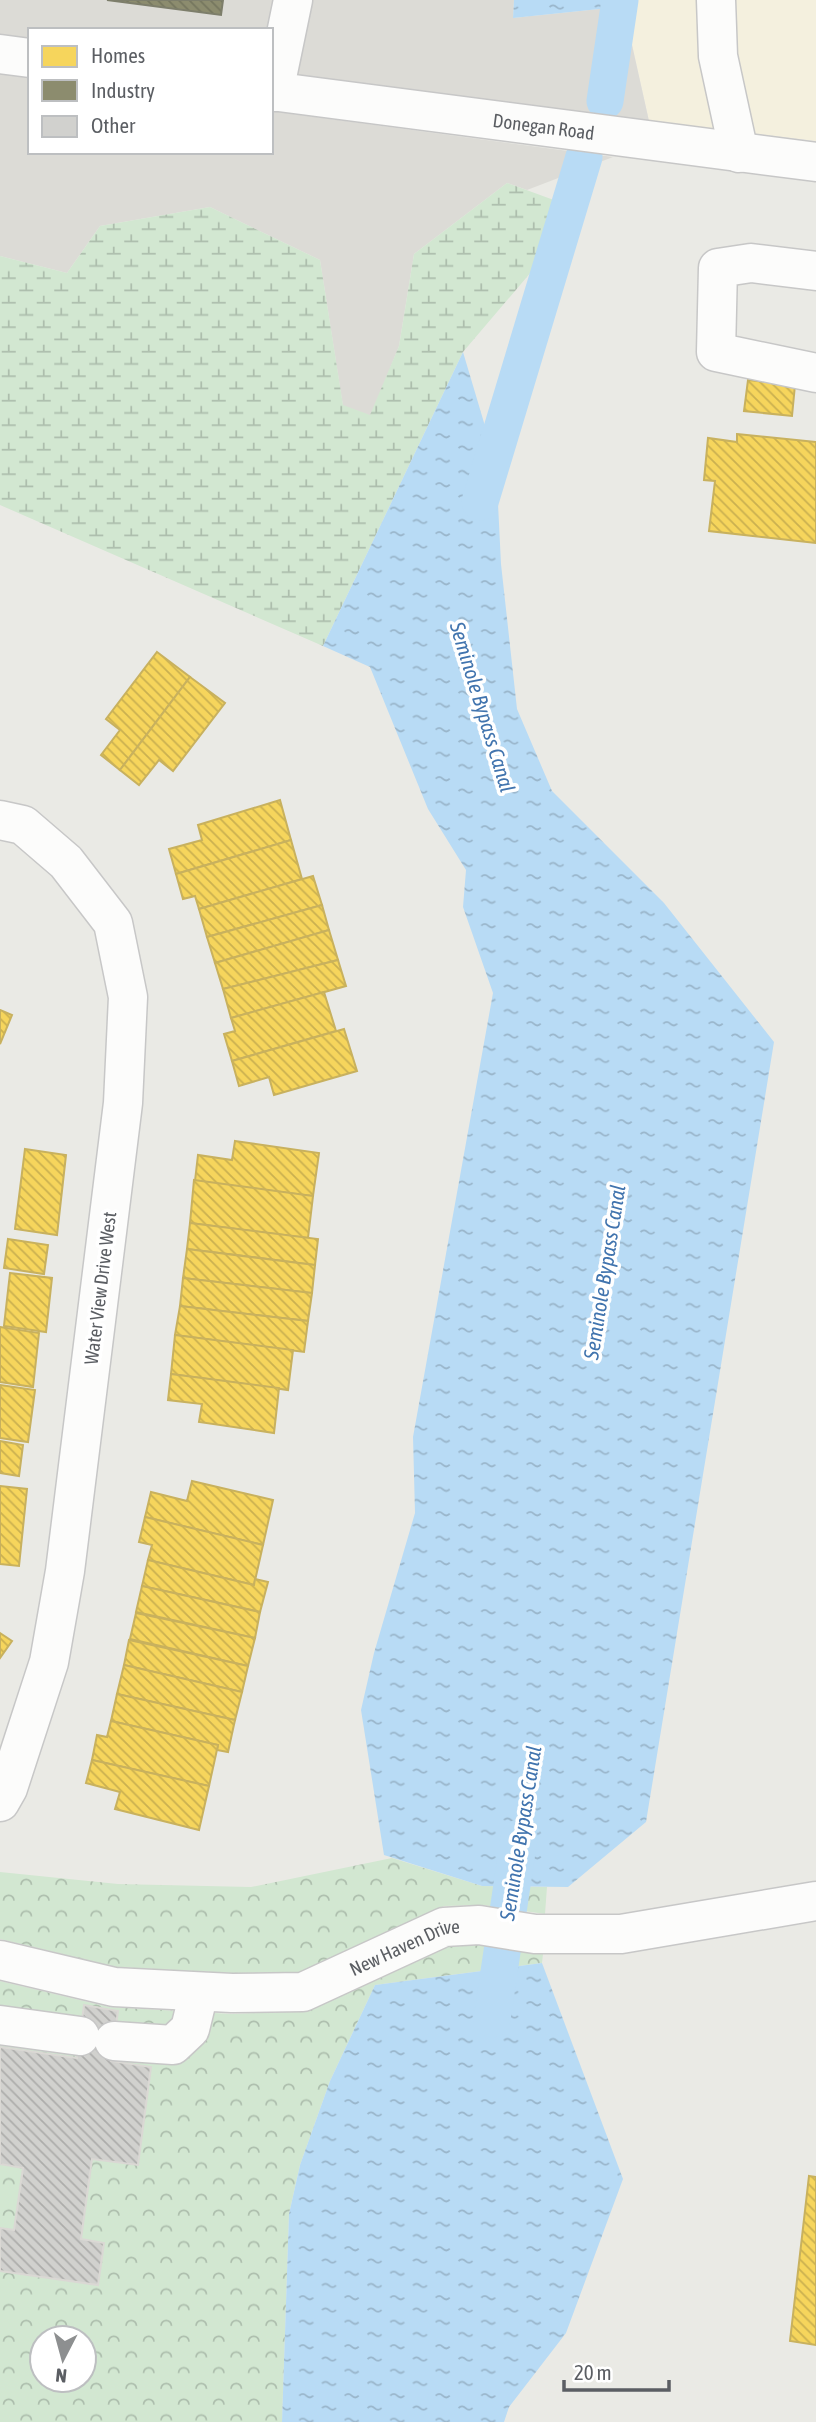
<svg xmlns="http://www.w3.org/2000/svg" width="816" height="2422" font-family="'Asap Condensed',sans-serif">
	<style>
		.commercial { fill: #f4f0de }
		.industrial { fill: #dcdbd6 }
		.wetland { fill: url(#wetland-marsh) }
		.park { fill: url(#park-crowns); fill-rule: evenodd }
		.water { fill: url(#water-ripples) }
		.homes { fill: url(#homes-back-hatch); stroke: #c8b15e; stroke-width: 2 }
		.industry { fill: url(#industry-back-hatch); stroke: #7d7e6b; stroke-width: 2 }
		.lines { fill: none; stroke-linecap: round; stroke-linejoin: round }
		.canal { stroke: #b8dbf5; stroke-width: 37 }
		.building { fill: url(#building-back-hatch); stroke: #dad8d4; stroke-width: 2 }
		.minor-casing { stroke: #c7c7c7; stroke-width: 41 }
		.minor { stroke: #fcfcfb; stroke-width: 38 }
		.labels { text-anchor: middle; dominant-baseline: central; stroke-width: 7; stroke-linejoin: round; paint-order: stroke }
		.street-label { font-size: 19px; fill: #5b5e63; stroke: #fff }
		.water-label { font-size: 21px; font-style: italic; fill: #4174ae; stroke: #fff }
	</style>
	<defs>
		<pattern id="wetland-marsh" width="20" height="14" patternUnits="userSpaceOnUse" patternTransform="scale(1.75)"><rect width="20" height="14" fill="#d2e7d1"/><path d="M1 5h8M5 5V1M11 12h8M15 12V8" fill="none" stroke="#adbead"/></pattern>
		<pattern id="park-crowns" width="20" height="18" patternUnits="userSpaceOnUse" patternTransform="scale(1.75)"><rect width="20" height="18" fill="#d2e7d1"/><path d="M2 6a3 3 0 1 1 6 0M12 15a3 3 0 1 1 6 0" fill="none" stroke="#adbead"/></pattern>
		<pattern id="water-ripples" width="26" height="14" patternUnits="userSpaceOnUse" patternTransform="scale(1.75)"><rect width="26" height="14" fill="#b8dbf5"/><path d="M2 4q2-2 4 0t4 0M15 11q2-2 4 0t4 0" fill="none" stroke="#99b5ca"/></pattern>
		<pattern id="homes-back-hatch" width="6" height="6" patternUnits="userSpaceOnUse" patternTransform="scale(1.75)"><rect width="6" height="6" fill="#f6d55c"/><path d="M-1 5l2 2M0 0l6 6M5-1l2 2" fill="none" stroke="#cab050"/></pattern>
		<pattern id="industry-back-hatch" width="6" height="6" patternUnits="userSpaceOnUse" patternTransform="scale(1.75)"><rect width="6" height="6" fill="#8c8c6e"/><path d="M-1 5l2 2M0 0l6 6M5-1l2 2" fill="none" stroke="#75765e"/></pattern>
		<pattern id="building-back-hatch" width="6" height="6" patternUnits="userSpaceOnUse" patternTransform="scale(1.75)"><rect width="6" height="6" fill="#d1d1ce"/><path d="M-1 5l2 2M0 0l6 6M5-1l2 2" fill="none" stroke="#adadab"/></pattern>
	</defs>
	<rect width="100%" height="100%" fill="#eaeae5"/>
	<!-- commercial -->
	<path class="commercial" d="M622,0H816V141L649,121Z"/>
	<!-- industrial -->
	<g class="industrial">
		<path d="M0,0H514L513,18L609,8L615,0H622L649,121L271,71V30H30V38L0,34Z"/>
		<path d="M0,74L30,78V152H271V111L613,157L527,190L507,183L414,254L399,346L371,416L343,406L320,260L210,207L100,226L67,273L0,256Z"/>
	</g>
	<!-- wetland -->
	<path class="wetland" d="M507,183L562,203L543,258L463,352L323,646L0,505V256L67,273L100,226L210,207L320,260L343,405L370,415L399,346L414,254Z"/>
	<!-- park -->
	<g class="park">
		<path d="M392,1858L482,1886L547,1887L545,1914L483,1905L444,1906L300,1972L233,1973L116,1967L0,1939V1872L118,1884L251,1887Z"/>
		<path d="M478,1945L543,1954L542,1963L375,1985L330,2081L300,2165L289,2214L282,2422H0V1981L109,2007L232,2014L309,2011L448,1947ZM42,2338H84V2380H42Z"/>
	</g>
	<!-- water -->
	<g class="water">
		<path d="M514,0H614L609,8L513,18Z"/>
		<path d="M463,352L496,463L501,564L517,709L552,791L664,903L774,1042L646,1822L568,1887L482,1886L384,1855L361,1710L374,1653L415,1513L413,1437L493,993L463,907L466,870L428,809L370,667L323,646Z"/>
		<path d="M542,1963L623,2179L566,2333L509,2407L504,2422H282L289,2214L300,2165L330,2081L375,1985Z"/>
	</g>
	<!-- homes -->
	<g class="homes">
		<path d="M748,380L795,385L792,416L744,411Z"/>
		<path d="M737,434L816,442V543L709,531L715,481L704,480L708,438L737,442Z"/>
		<path d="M157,652L190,677L120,770L101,755L120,730L106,719Z"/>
		<path d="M190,677L225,703L173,771L159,760L139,785L120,770Z"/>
		<path d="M280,800L291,840L176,874L169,849L202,840L198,825Z"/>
		<path d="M291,840L302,879L199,909L195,896L183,899L176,874Z"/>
		<path d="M313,876L322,905L207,937L199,909Z"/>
		<path d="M322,905L329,930L215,963L207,937Z"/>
		<path d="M329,930L338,960L223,989L215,963Z"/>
		<path d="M338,960L346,986L231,1018L223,989Z"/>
		<path d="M324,992L336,1031L232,1061L224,1034L235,1031L231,1018Z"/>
		<path d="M0,1010L12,1015L0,1044Z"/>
		<path d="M344,1029L357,1071L274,1095L269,1077L239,1086L232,1061Z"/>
		<path d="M235,1141L319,1153L313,1196L195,1181L198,1155L232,1160Z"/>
		<path d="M25,1149L66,1155L57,1235L15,1229Z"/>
		<path d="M194,1180L313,1196L308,1238L190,1223Z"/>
		<path d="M190,1223L318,1239L315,1265L187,1249Z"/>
		<path d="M8,1239L48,1245L44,1274L4,1268Z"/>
		<path d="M187,1249L315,1265L312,1293L183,1278Z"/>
		<path d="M10,1273L52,1278L46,1332L4,1326Z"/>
		<path d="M183,1278L312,1293L308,1321L180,1306Z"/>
		<path d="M180,1306L308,1321L304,1352L175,1335Z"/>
		<path d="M0,1327L39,1333L33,1387L0,1382Z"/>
		<path d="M175,1335L293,1350L288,1390L171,1374Z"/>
		<path d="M171,1374L279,1388L274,1433L199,1422L202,1404L168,1400Z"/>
		<path d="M0,1385L35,1390L28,1442L0,1438Z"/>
		<path d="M0,1441L23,1445L19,1476L0,1473Z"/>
		<path d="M192,1481L273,1500L263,1545L145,1517L151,1492L187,1501Z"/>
		<path d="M0,1486L27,1489L19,1566L0,1564Z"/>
		<path d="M145,1517L263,1545L254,1585L148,1560L152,1545L139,1542Z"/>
		<path d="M148,1560L254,1585L255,1579L268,1582L260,1612L142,1586Z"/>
		<path d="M142,1586L260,1612L255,1638L136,1612Z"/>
		<path d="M136,1613L255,1638L248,1666L130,1639Z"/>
		<path d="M0,1633L12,1641L0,1658Z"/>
		<path d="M129,1640L248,1666L242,1692L124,1665Z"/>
		<path d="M124,1665L242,1692L235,1720L117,1694Z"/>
		<path d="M117,1694L235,1720L228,1752L217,1750L218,1745L111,1721Z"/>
		<path d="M111,1721L218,1745L209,1786L92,1760L97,1735L107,1737Z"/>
		<path d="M92,1760L209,1786L199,1830L115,1809L120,1792L86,1783Z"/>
		<path d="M809,2176L816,2177V2345L790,2341Z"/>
	</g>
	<!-- industry -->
	<path class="industry" d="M107,0H223L221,15Z"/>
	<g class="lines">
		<!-- canal -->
		<g class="canal">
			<path d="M605,101L620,0"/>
			<path d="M480,502L584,157"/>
			<path d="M492,2019L519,1838"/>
		</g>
	</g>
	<!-- building -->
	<path class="building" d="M84,2005L118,2011L111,2061L151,2067L138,2165L92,2159L81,2239L104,2243L98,2285L0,2271V2228L14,2230L23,2168L0,2164V2047L77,2058Z"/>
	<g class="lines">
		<defs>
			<g id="minor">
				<path d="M716,0L718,56L739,153"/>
				<path d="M0,54L30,58"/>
				<path id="s1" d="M271,91L816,162"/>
				<path d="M274,92L293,0"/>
				<path d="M816,271L751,263L718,268L716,352L816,373"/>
				<path d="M0,820L23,825L66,862L113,923L128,997L123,1103L65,1571L49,1662L8,1788L0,1802"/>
				<path id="s2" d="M0,1960L114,1987L232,1993L303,1992L444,1927L479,1925L535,1934H621L816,1901"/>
				<path d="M0,2025L80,2036"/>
				<path d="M114,2041L173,2045L190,2029L199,1992"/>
			</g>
		</defs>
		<!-- minor casing -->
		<use href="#minor" class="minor-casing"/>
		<!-- minor -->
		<use href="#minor" class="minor"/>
	</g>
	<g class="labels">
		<!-- street labels -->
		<g class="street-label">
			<text stroke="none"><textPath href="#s1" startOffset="275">Donegan Road</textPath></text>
			<text transform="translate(100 1288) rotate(-83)">Water View Drive West</text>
			<text stroke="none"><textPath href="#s2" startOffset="418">New Haven Drive</textPath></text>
		</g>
		<!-- water labels -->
		<g class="water-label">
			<text transform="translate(483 707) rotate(73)">Seminole Bypass Canal</text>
			<text transform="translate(604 1272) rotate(-81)">Seminole Bypass Canal</text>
			<text transform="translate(520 1833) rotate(-81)">Seminole Bypass Canal</text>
		</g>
	</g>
	<!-- legend -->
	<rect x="28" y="28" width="245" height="126" fill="#ffffff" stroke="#bdbfc1" stroke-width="2"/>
	<rect x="42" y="46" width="35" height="21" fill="#f6d55c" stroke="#bdbfc1" stroke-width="2"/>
	<text x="91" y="63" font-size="21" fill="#5b5e63">Homes</text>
	<rect x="42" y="80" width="35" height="21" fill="#8c8c6e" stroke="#bdbfc1" stroke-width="2"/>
	<text x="91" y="98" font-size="21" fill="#5b5e63">Industry</text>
	<rect x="42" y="116" width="35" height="21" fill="#d1d1ce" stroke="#bdbfc1" stroke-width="2"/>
	<text x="91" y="133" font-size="21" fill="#5b5e63">Other</text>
	<!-- north arrow -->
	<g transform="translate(63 2359) rotate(186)"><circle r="33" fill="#ffffff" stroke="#bdbfc1" stroke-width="2"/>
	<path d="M0-5L12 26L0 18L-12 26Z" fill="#8d8f90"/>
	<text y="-10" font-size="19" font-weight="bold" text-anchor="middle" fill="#5b5e63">N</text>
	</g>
	<!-- scale -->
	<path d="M564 2380v10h105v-10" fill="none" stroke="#5b5e63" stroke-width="3.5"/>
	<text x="574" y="2380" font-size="21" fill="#5b5e63" stroke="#ffffff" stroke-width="5" paint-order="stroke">20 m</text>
</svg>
